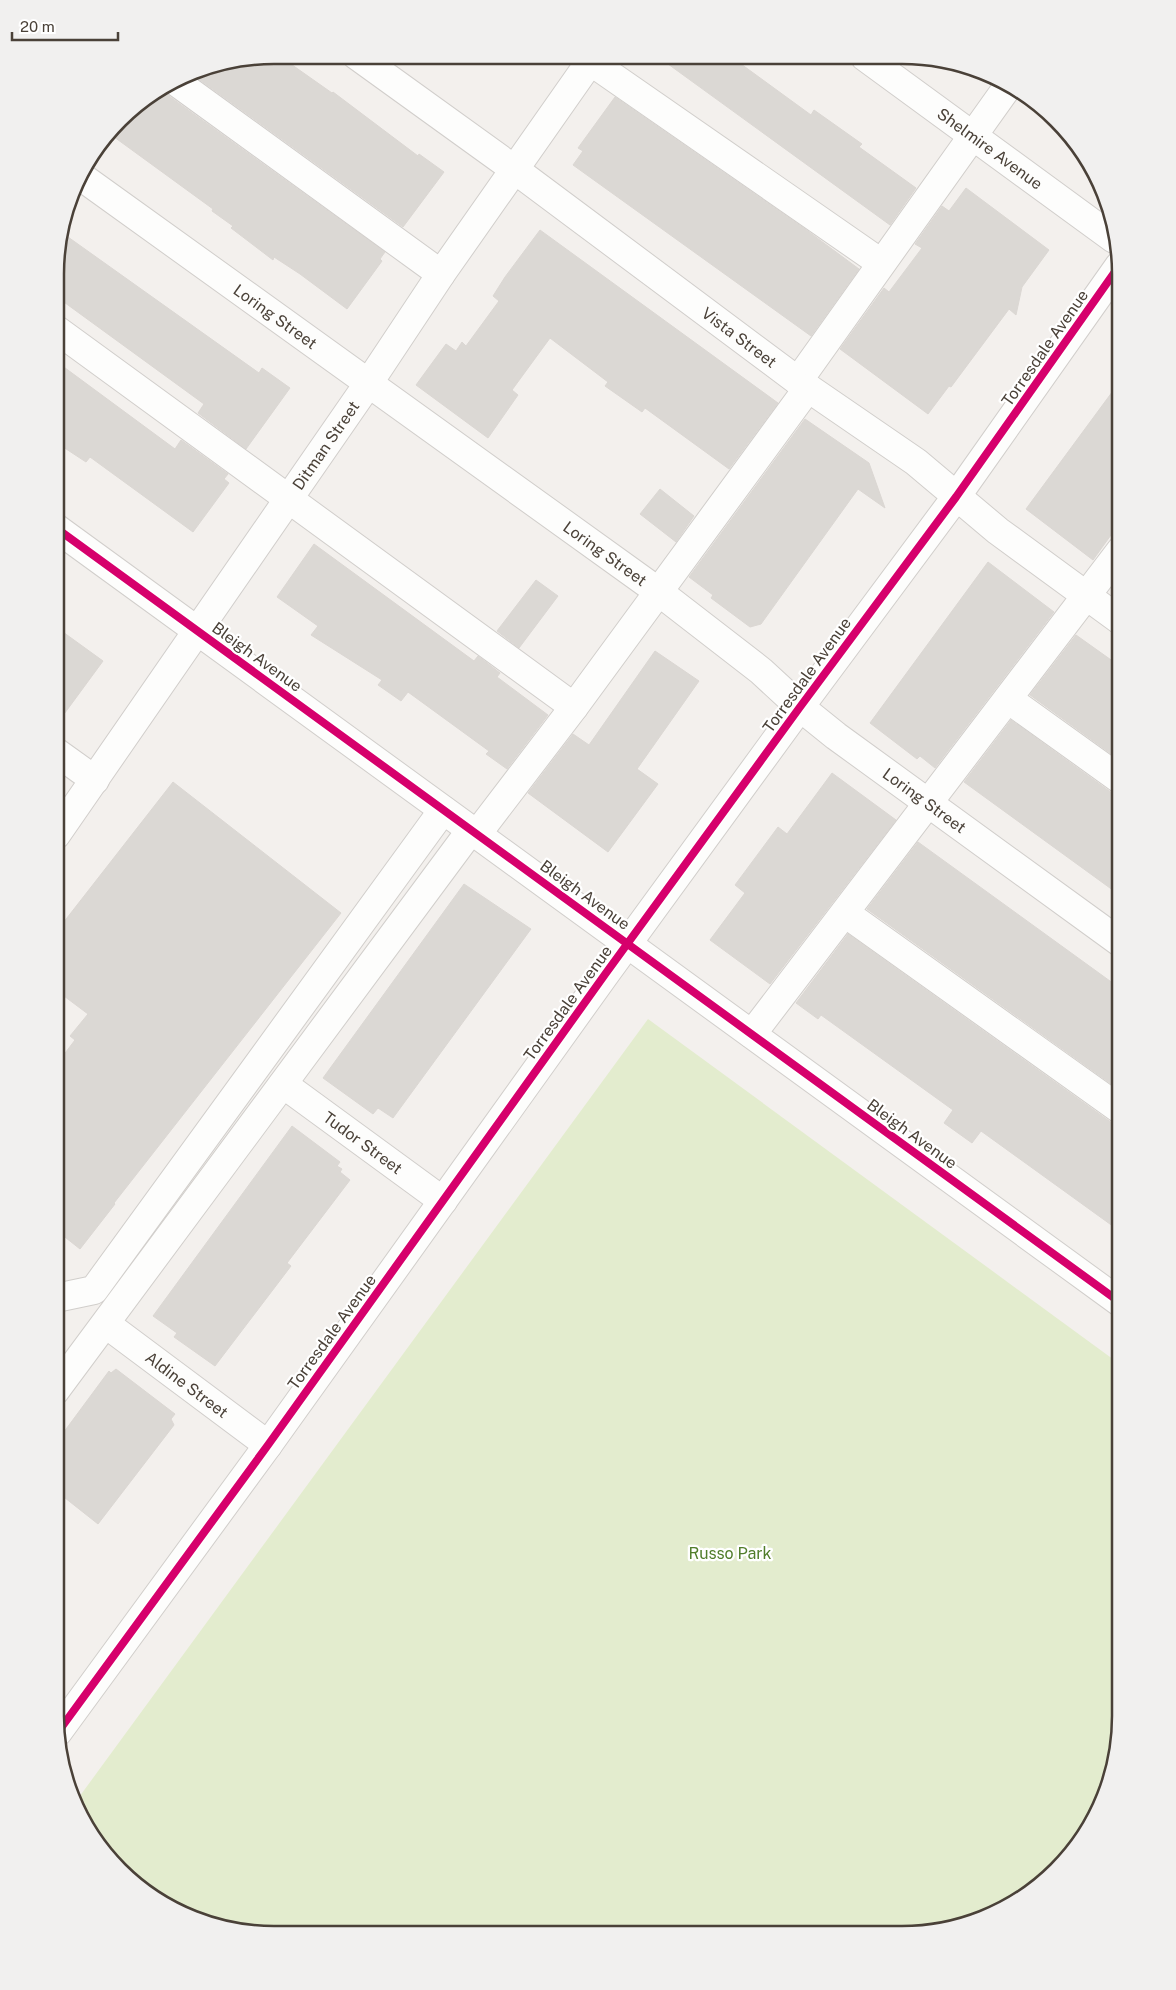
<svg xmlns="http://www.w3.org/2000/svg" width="1176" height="1990" font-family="'Public Sans',sans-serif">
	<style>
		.green { fill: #e3ecce }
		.building { fill: #dbd8d4; stroke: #dbd7d3 }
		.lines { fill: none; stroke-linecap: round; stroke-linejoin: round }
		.minor-casing { stroke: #d1cecb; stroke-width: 30 }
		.minor { stroke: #fdfdfc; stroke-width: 28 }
		.cycleway-casing { stroke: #fff; stroke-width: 11 }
		.cycleway { stroke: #d6006c; stroke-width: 8 }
		.labels { text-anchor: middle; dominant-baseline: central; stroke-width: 4.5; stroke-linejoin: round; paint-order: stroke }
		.street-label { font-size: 16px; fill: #4a4138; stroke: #fff }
		.park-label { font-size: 16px; fill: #507d2a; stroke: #fff }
		.rim { fill: none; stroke: #4a4138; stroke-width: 2.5 }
	</style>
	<rect width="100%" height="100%" fill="#f3f0ed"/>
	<!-- green -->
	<path class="green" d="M648,1019L1121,1365V1731L1104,1800L1076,1849L1035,1890L986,1918L903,1935L245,1933L190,1918L141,1890L100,1850L74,1804Z"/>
	<!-- building -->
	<g class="building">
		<path d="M273,55H278L332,93L333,92L418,156L419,154L444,172L403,227L189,72Z"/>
		<path d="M657,56H730L811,115L814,110L862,144L859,147L916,188L890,225Z"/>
		<path d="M162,89L166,94L385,252L380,259L382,261L347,309L300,274L274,257L273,260L231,228L233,226L212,211L213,209L110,134L129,109Z"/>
		<path d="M615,97L805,229L859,269L811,336L573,165L583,151L578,148Z"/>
		<path d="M966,188L1049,250L1022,287L1016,315L1009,309L951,387L949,386L928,414L840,349L884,288L889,292L922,248L915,244L942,206L949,211Z"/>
		<path d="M540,230L778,403L729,469L645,408L642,412L605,386L608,382L550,338L512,390L518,395L488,438L416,385L446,344L456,351L462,342L466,346L499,301L493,296L505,277Z"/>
		<path d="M61,232L259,373L262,368L290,388L246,449L198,413L204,404L57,297V245Z"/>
		<path d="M57,362L175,449L181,440L228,474L224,479L229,483L193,532L90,457L86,462L57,443Z"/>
		<path d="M1121,380V521L1093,560L1026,509Z"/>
		<path d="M805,419L869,463L885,508L858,489L761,624L750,627L711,598L713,595L689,577Z"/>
		<path d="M660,489L694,516L676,542L640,514Z"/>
		<path d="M314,544L474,661L478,656L500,673L497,677L548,715L507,769L486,754L489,751L408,692L401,701L378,685L382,680L311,635L318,626L277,597Z"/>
		<path d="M988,562L1054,612L935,768L920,756L917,759L870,723Z"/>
		<path d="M536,580L558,596L519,648L497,631Z"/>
		<path d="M56,627L103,661L56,725Z"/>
		<path d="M1076,635L1121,667V761L1030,695Z"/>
		<path d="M655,651L699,681L637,769L658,784L608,852L528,793L573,734L589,745Z"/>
		<path d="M1011,720L1112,793L1121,795V896L964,782Z"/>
		<path d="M832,773L896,820L770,984L710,940L745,893L735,885L778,827L787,834Z"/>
		<path d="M173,782L341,913L114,1203L115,1204L80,1249L56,1230V1065L75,1040L70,1036L88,1014L56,990V932Z"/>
		<path d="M918,842L1121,989V1091L867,909Z"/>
		<path d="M464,884L531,929L393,1118L378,1108L373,1114L323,1078Z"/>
		<path d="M848,934L1112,1123L1121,1125V1232L981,1131L972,1143L944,1123L953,1110L821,1015L818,1019L796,1003Z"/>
		<path d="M292,1126L340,1162L337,1166L342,1169L340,1172L350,1180L287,1263L291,1266L215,1366L174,1337L177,1333L153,1316Z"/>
		<path d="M116,1369L175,1414L171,1419L174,1425L98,1524L55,1490V1444L109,1371L111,1373Z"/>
	</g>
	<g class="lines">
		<defs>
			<g id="minor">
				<path id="s1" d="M356,55L514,169L798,381L916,462L998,531L1121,621"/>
				<path id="s2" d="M865,57L1114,239"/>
				<path d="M590,61L881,263"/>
				<path d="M175,81L441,274"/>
				<path id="s3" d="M79,175L659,592L761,671L800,707L836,736L1121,943"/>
				<path d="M57,330L574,707"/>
				<path d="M798,381L1009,85"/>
				<path d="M56,528L1121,1303"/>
				<path d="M1008,699L1121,780"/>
				<path d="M56,752L95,780"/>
				<path d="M477,834L574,707L808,388"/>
				<path id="s4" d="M56,835L368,384L441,274L594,56"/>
				<path d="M845,913L1121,1110"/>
				<path d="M752,1034L1121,550"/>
				<path id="s5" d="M283,1084L443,1201"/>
				<path d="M56,1298L94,1290L443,810"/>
				<path id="s6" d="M106,1324L268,1445"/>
				<path d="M55,1391L471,830"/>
				<path d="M58,1732L268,1445L606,973L800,707L956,497L1119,266"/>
			</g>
		</defs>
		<!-- minor casing -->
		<use href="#minor" class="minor-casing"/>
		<!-- minor -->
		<use href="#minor" class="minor"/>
		<defs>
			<g id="cycleway">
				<path d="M56,528L1121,1303"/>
				<path d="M58,1732L268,1445L606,973L800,707L956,497L1119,266"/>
			</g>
		</defs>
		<!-- cycleway casing -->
		<use href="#cycleway" class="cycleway-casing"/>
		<!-- cycleway -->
		<use href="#cycleway" class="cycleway"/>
	</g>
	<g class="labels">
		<!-- street labels -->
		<g class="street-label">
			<text stroke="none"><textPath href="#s2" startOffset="155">Shelmire Avenue</textPath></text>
			<text stroke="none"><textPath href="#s3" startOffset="242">Loring Street</textPath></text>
			<text stroke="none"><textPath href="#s1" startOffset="476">Vista Street</textPath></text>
			<text transform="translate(1045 348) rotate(-55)">Torresdale Avenue</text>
			<text stroke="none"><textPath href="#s4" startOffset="474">Ditman Street</textPath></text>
			<text stroke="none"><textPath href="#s3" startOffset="648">Loring Street</textPath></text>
			<text transform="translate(257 657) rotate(36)">Bleigh Avenue</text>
			<text transform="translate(807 675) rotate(-54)">Torresdale Avenue</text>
			<text stroke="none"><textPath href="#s3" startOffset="1052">Loring Street</textPath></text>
			<text transform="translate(585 895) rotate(36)">Bleigh Avenue</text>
			<text transform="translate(568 1003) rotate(-54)">Torresdale Avenue</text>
			<text transform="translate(912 1134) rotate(36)">Bleigh Avenue</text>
			<text stroke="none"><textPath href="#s5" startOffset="99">Tudor Street</textPath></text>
			<text transform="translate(332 1332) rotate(-54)">Torresdale Avenue</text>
			<text stroke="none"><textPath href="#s6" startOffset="101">Aldine Street</textPath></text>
		</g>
		<!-- park labels -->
		<g class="park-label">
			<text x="730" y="1553">Russo Park</text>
		</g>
	</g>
	<!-- crop -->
	<path d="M0 0H1176V1990H0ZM274 64H902A210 210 0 0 1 1112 274V1716A210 210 0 0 1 902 1926H274A210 210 0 0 1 64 1716V274A210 210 0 0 1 274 64Z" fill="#f1f0ef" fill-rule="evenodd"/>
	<path class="rim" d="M274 64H902A210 210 0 0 1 1112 274V1716A210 210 0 0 1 902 1926H274A210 210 0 0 1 64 1716V274A210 210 0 0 1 274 64Z"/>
	<!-- scale -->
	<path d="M12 32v8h106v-8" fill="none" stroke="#4a4138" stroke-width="2.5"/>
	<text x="20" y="32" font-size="15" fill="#4a4138" stroke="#ffffff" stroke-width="4" paint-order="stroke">20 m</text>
</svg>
